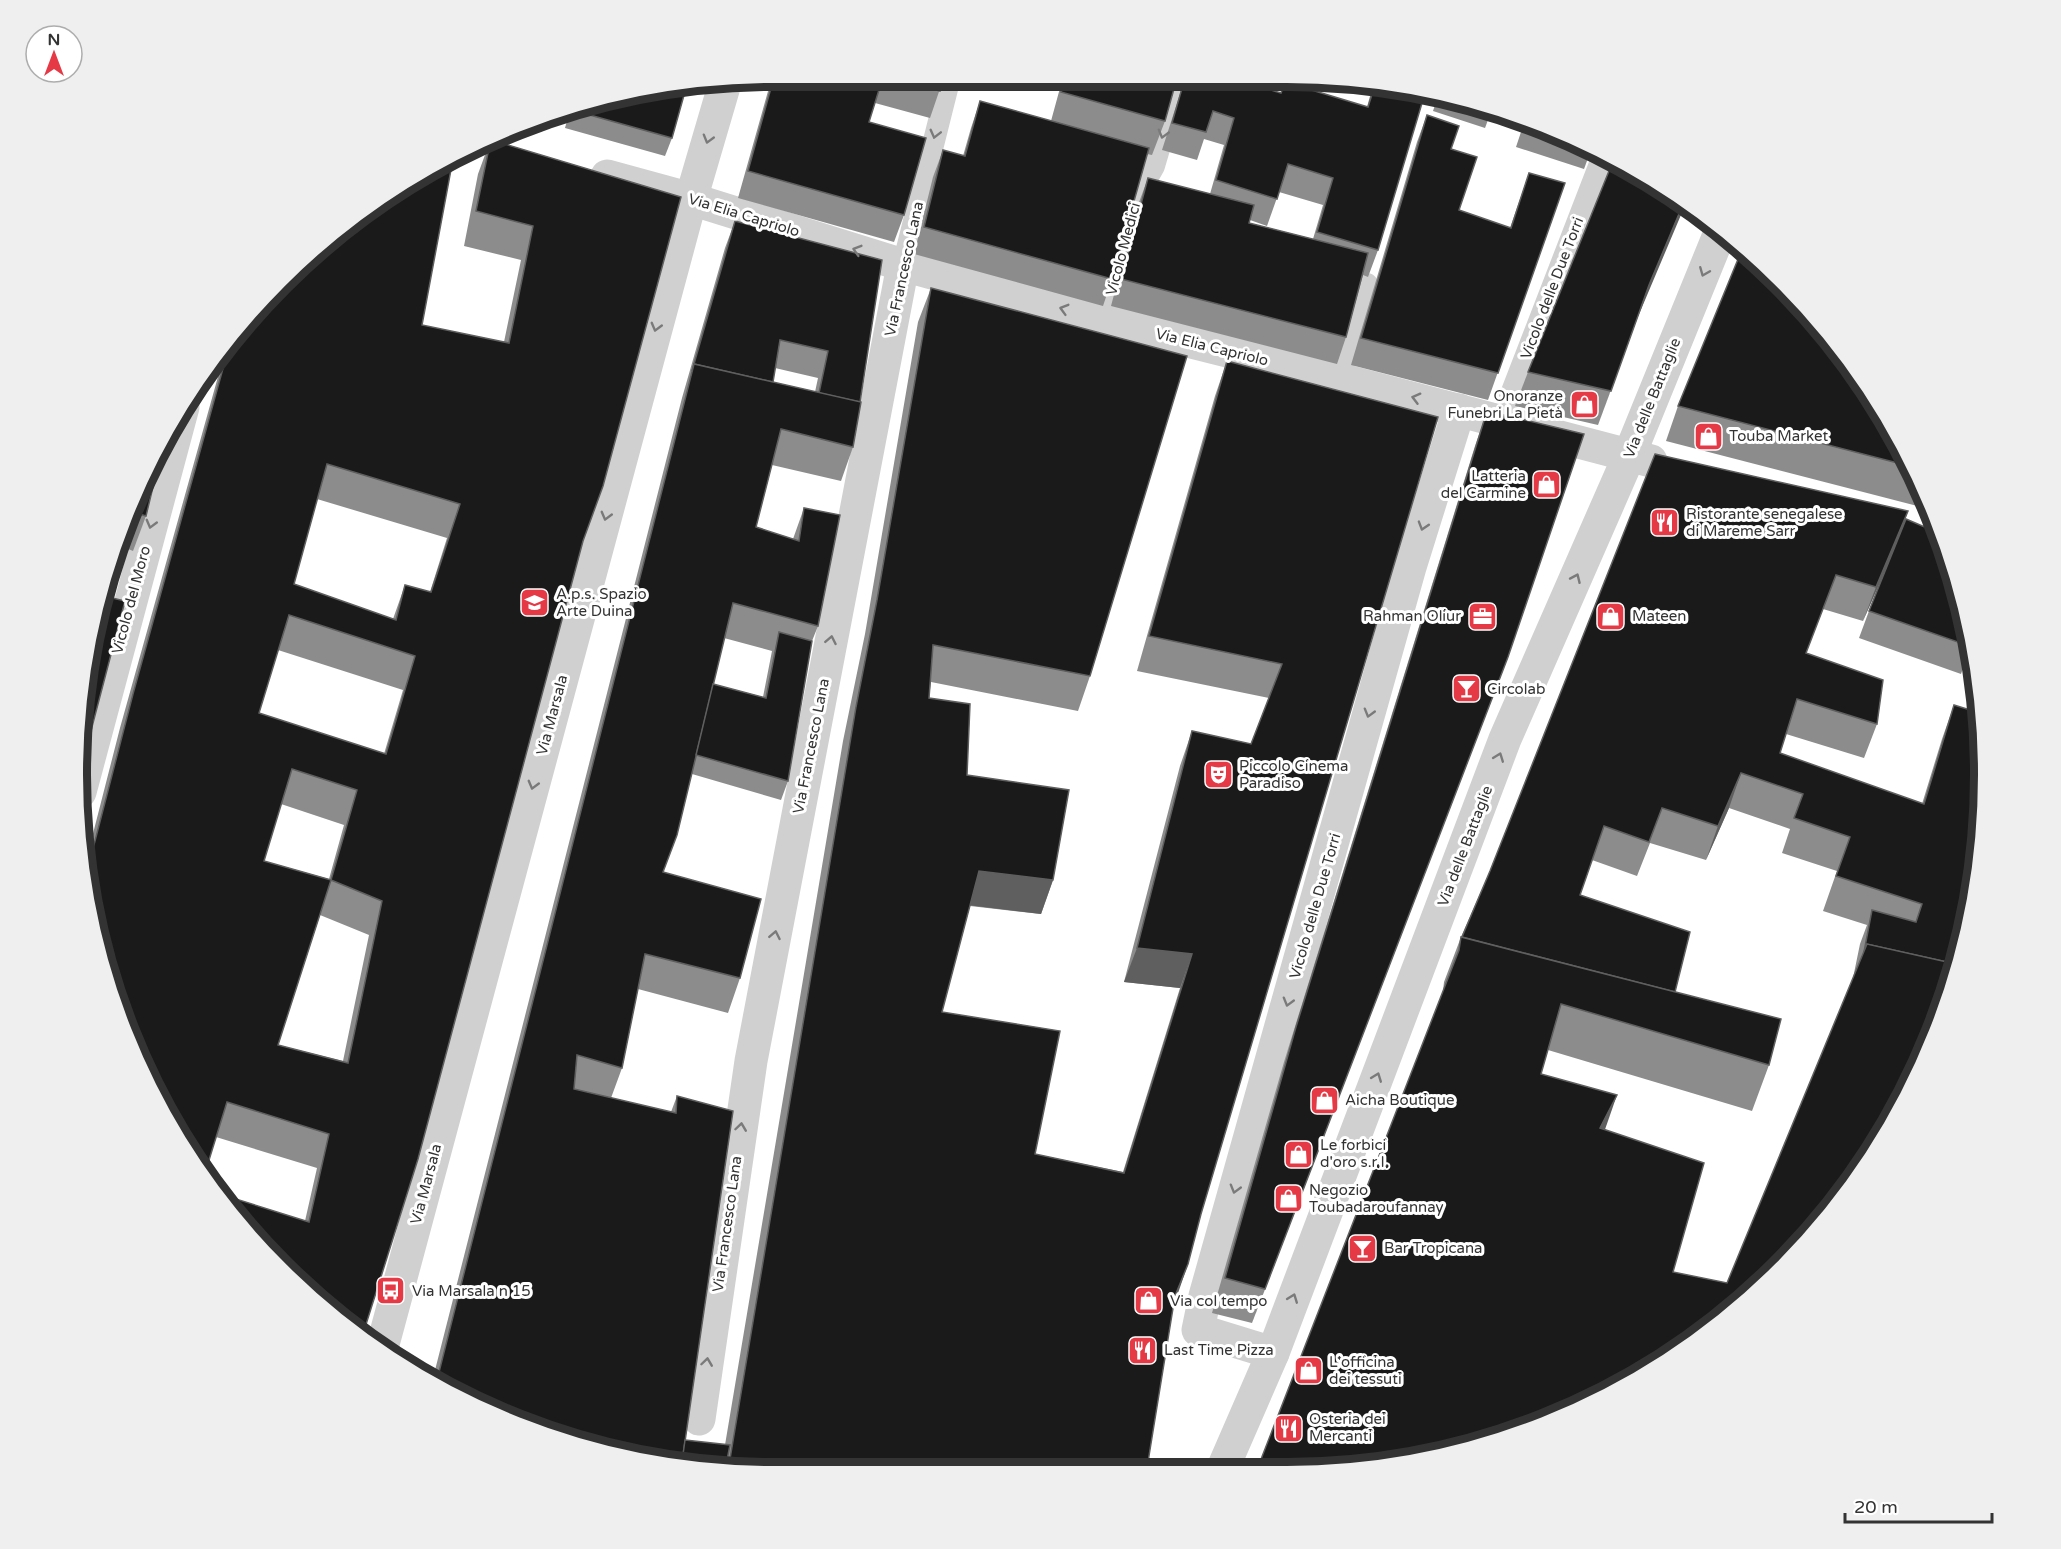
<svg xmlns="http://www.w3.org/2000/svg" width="2061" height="1549" font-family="'Varela Round',sans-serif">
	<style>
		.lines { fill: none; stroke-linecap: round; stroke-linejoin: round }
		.service { stroke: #d0d0d0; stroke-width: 22 }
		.pedestrian { stroke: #d0d0d0; stroke-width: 33 }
		.minor { stroke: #d0d0d0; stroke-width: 33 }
		.wall { fill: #8c8c8c; fill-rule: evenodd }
		.shaded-wall { fill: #5f5f5f }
		.building { fill: #1a1a1a; stroke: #5f5f5f; stroke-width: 1.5; fill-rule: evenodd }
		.oneway { stroke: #7a7a7a }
		.labels { text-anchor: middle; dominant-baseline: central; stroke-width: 6; stroke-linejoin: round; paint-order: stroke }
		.street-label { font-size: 15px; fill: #333; stroke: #fff }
		.poi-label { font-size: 15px; fill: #333; stroke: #fff; text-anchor: start }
		.rim { fill: none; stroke: #333; stroke-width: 8 }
	</style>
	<rect width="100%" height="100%" fill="#fff"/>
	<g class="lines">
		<!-- service -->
		<g class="service">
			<path d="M903,265L950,77"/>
			<path d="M1104,320L1136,198L1154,166L1180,78"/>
			<path d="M1339,379L1367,284"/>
			<path d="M1501,420L1603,156"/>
		</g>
		<!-- pedestrian -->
		<path class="pedestrian" d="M1223,1468L1273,1353"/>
		<!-- minor -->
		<g class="minor">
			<path d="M607,176L691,199L903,265L1104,320L1339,379L1651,461"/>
			<path d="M1459,410L1410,567L1205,1296L1198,1330L1273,1353L1505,739L1629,456L1721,230"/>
			<path d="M80,792L183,407"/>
			<path d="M382,1348L691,199L725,83"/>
			<path d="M699,1419L751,1061L903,265"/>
		</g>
	</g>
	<!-- wall -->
	<g class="wall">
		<path d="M772,77H944L930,118L875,103L869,122L904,215L894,242L738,198Z"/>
		<path d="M1063,77L1177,78L1165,121L1152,155L1147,154L1112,279L1103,306L914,254L933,177L943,150L963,156L971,128L980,101L1051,121Z"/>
		<path d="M1185,78H1266L1263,85L1253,82L1252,84L1281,93L1285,82L1367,107L1373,85L1425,93L1378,250L1368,277L1363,275L1346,337L1337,364L1111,306L1138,205L1148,178L1210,194L1224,145L1204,139L1197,160L1162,150ZM1279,192L1323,205L1313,239L1249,223L1250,220L1267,226Z"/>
		<path d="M1438,96L1467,100L1492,109L1485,128L1433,111Z"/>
		<path d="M594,100L672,138L665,156L565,128L570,110Z"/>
		<path d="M1427,115L1451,149L1459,210L1510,228L1529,173L1565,183L1488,400L1351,365L1417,142Z"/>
		<path d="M1525,120L1554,130L1591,150L1584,169L1516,147Z"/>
		<path d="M495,141L681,197L583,541L363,1334L305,1221L317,1168L216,1137L114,999L86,861L120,728L226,348L281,281L422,325L504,342L521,260L464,246L478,174L489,144ZM317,499L447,538L430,592L405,585L393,619L294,584ZM278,650L403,690L384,754L259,713ZM281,804L344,825L329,879L264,861ZM320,915L369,935L343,1061L278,1045Z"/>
		<path d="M735,221L882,260L853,447L841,481L772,465L756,527L793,539L804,508L818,626L812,641L788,781L781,800L692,774L663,872L740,978L728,1013L638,989L622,1068L611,1098L671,1112L677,1096L685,1440L725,1445L843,741L865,634L918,322L931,288L1090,676L1078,711L931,682L929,698L967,775L1053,880L1041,914L970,906L942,1012L1035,1154L1123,1172L1180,988L1124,982L1180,766L1192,731L1251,744L1269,698L1137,671L1215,396L1227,361L1438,417L1201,1214L729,1471L550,1436L432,1382L682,398L725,248ZM775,368L818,378L815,392L773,382ZM724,638L772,651L763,697L713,684Z"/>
		<path d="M1637,319L1598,425L1515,406L1528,372Z"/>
		<path d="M1678,406L1913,466L1929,509L1666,441Z"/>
		<path d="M1487,411L1508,657L1252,1323L1212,1313L1284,1062L1475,446Z"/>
		<path d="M1655,454L1906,519L1961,594L1970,651H1969L1961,674L1859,638L1879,584L1863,621L1823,609L1806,653L1877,724L1864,758L1786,734L1780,753L1922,804L1942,739L1954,705L1978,866L1711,1328L1443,991L1444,982L1461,937L1490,871ZM1729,808L1790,829L1782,853L1837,871L1823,911L1867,925L1860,944L1853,978L1727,1283L1673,1272L1604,1130L1541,1074L1548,1050L1752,1111L1769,1065L1675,992L1580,895L1592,860L1637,876L1650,843L1706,860Z"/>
		<path d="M149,465L146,516L133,551L121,546Z"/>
	</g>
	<!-- shaded-wall -->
	<g class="shaded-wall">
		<path d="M1684,202L1686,203L1637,319L1598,425L1649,285Z"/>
		<path d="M1908,511L1896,546L1863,621L1876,587Z"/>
		<path d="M1508,657L1495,691L1252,1323L1265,1289Z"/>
		<path d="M1741,773L1729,808L1706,860L1718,826Z"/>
		<path d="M979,871L1053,880L1041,914L967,905Z"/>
		<path d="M1137,948L1192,954L1180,988L1124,982Z"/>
		<path d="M1617,1095L1601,1141L1600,1128Z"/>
		<path d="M1188,1264L1176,1299L1163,1331L1175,1296Z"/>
	</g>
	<!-- building -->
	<g class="building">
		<path d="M774,77H883L869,122L926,138L904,215L748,171Z"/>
		<path d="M889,77H944L940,91Z"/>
		<path d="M1066,77L1177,78L1165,121L1061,92Z"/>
		<path d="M1185,78H1230L1281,93L1285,82L1368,107L1375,85L1425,93L1378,250L1317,232L1333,178L1288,164L1277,199L1216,180L1234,118L1213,111L1206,132L1172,123Z"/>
		<path d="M686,88L672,138L572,110L594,100Z"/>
		<path d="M980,101L1149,148L1112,279L924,227L943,150L965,156Z"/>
		<path d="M1427,115L1459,126L1451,149L1477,157L1459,210L1511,228L1529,173L1565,183L1498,373L1361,338Z"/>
		<path d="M495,141L681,197L603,486L583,541L418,1159L363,1334L315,1300L221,1199L217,1193L309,1222L329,1134L227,1102L205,1173L149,1084L114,999L88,868L133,694L230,343L281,281L425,170L453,159L422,325L509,343L533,226L476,211L490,143ZM327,464L460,504L431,592L405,585L396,620L294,584ZM289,615L415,656L386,754L259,713ZM292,769L357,790L331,880L382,901L348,1063L278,1045L331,880L264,861Z"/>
		<path d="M1613,161L1674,194L1684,202L1649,285L1611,391L1528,372Z"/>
		<path d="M1148,178L1254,205L1249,223L1368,253L1346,337L1121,279Z"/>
		<path d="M735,221L882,260L860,402L819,393L828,351L780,340L773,382L694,364L692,371Z"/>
		<path d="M1743,247L1747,250L1840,350L1913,467L1678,406Z"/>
		<path d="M931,288L1187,356L1090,676L933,645L929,698L970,704L967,775L1069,790L1053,880L979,871L942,1012L1060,1031L1035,1154L1124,1173L1192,954L1137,948L1192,731L1251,744L1282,664L1149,636L1227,361L1438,417L1201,1214L1188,1264L1175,1296L1147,1468L729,1471H728L856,707L877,600Z"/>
		<path d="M694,364L861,402L853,447L781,429L756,527L799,541L804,508L840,515L818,626L733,603L677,835L663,872L761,899L740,978L645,954L622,1068L577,1055L574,1089L676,1113L677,1096L733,1111L682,1462L550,1436L436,1384Z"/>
		<path d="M1487,411L1584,434L1508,657L1265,1289L1225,1278L1296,1027Z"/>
		<path d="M165,437L146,516L133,512L149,465Z"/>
		<path d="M1655,454L1908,511L1876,587L1836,575L1806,653L1883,680L1877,724L1797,699L1780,753L1924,804L1954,705L1980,713L1983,729L1978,866L1956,964L1867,944L1864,952L1872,910L1916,922L1922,904L1836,876L1850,837L1794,818L1803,794L1741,773L1718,826L1662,808L1649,842L1604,826L1580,895L1690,932L1675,992L1462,937L1490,871Z"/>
		<path d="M1906,519L1927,528L1937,531L1961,594L1969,646L1869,611Z"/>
		<path d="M104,596L125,601L82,765L90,639Z"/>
		<path d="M779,632L812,641L788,781L696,755L713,684L766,698Z"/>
		<path d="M1461,937L1781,1019L1769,1065L1561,1004L1541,1074L1617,1095L1600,1128L1704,1163L1673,1272L1727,1283L1867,944L1956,964L1947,999L1891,1124L1811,1235L1711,1328L1553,1419L1378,1466L1258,1467L1459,950Z"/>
		<path d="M685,1440L730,1445L725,1470L682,1462Z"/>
	</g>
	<!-- one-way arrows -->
	<defs><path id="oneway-chevron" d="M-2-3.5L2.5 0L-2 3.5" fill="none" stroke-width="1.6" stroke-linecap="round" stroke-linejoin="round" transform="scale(1.5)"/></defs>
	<g class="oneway">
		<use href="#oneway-chevron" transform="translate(935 134) rotate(104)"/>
		<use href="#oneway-chevron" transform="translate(1163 134) rotate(106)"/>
		<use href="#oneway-chevron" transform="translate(708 139) rotate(106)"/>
		<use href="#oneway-chevron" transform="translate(857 250) rotate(-163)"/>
		<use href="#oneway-chevron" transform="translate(1704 272) rotate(112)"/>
		<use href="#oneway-chevron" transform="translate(1064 309) rotate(-164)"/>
		<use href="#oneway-chevron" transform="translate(656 327) rotate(105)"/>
		<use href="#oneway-chevron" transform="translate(1416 398) rotate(-165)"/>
		<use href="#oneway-chevron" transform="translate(606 516) rotate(105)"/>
		<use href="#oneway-chevron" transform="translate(151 524) rotate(105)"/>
		<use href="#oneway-chevron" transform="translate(1423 526) rotate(107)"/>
		<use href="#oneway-chevron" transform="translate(1576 578) rotate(-66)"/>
		<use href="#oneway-chevron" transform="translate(831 640) rotate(-79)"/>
		<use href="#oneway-chevron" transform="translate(1369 713) rotate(106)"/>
		<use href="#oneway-chevron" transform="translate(1499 757) rotate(-69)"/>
		<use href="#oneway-chevron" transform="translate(533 785) rotate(105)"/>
		<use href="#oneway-chevron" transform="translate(775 935) rotate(-79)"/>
		<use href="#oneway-chevron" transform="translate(1288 1002) rotate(106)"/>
		<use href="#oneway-chevron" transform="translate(1377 1077) rotate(-69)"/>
		<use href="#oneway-chevron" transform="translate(741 1127) rotate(-82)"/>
		<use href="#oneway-chevron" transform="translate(1235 1189) rotate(106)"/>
		<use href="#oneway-chevron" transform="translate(1293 1298) rotate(-69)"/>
		<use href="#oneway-chevron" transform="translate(707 1362) rotate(-82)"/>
	</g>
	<!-- icons -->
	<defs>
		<symbol id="shop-square" viewBox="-11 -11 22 22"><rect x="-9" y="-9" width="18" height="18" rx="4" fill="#e63946" stroke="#fff"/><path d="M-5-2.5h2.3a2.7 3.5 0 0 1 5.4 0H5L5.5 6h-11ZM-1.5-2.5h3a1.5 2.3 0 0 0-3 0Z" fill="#fff"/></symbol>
		<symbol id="restaurant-square" viewBox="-11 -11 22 22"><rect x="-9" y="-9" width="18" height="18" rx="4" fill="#e63946" stroke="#fff"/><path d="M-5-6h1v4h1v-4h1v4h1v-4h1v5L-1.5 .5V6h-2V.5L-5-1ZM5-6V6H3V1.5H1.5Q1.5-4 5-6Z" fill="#fff"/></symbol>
		<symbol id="school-square" viewBox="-11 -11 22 22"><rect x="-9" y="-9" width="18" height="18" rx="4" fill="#e63946" stroke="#fff"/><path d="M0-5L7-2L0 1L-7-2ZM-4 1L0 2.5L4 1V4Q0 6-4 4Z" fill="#fff"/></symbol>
		<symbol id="office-square" viewBox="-11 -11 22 22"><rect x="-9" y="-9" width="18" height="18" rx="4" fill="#e63946" stroke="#fff"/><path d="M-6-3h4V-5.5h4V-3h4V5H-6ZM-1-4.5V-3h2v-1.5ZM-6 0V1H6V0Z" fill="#fff"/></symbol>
		<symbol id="bar-square" viewBox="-11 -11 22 22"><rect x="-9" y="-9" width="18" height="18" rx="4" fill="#e63946" stroke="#fff"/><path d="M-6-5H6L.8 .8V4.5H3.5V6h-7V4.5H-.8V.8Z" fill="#fff"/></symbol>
		<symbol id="theatre-square" viewBox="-11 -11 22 22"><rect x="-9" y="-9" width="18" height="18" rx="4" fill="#e63946" stroke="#fff"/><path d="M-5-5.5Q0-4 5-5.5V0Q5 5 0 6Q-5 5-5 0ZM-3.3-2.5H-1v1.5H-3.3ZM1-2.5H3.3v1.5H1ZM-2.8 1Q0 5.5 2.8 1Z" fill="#fff"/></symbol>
		<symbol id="bus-square" viewBox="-11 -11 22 22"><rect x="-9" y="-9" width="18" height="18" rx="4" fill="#e63946" stroke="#fff"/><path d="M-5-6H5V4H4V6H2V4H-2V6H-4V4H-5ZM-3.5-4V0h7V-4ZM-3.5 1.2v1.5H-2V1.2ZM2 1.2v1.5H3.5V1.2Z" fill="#fff"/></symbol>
	</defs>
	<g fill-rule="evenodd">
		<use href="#shop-square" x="1568" y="388" width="33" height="33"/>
		<use href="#shop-square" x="1692" y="420" width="33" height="33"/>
		<use href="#shop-square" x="1530" y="468" width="33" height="33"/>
		<use href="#restaurant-square" x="1648" y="506" width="33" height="33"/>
		<use href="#school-square" x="518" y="586" width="33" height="33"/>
		<use href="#office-square" x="1466" y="600" width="33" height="33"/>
		<use href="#shop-square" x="1594" y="600" width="33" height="33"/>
		<use href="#bar-square" x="1450" y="672" width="33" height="33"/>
		<use href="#theatre-square" x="1202" y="758" width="33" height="33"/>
		<use href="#shop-square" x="1308" y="1084" width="33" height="33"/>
		<use href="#shop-square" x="1282" y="1138" width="33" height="33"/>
		<use href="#shop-square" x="1272" y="1182" width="33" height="33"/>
		<use href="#bar-square" x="1346" y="1232" width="33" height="33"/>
		<use href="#bus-square" x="374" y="1274" width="33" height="33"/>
		<use href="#shop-square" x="1132" y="1284" width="33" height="33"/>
		<use href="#restaurant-square" x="1126" y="1334" width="33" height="33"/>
		<use href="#shop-square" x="1292" y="1354" width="33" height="33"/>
		<use href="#restaurant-square" x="1272" y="1412" width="33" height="33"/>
	</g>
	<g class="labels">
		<!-- street labels -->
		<g class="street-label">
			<text transform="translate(744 215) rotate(17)">Via Elia Capriolo</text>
			<text transform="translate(1123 249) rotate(-75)">Vicolo Medici</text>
			<text transform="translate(904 269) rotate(-78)">Via Francesco Lana</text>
			<text transform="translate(1552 288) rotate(-69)">Vicolo delle Due Torri</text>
			<text transform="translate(1212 347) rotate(14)">Via Elia Capriolo</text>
			<text transform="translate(1652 398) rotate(-68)">Via delle Battaglie</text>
			<text transform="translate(131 600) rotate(-75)">Vicolo del Moro</text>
			<text transform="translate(552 715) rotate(-75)">Via Marsala</text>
			<text transform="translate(811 746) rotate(-79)">Via Francesco Lana</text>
			<text transform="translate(1465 846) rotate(-69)">Via delle Battaglie</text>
			<text transform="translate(1315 906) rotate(-74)">Vicolo delle Due Torri</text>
			<text transform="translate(426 1184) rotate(-75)">Via Marsala</text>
			<text transform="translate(727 1224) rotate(-82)">Via Francesco Lana</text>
		</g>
		<!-- poi labels -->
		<g class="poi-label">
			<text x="1563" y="396" text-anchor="end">Onoranze<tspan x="1563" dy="17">Funebri La Pietà</tspan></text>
			<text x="1729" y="436">Touba Market</text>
			<text x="1526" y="476" text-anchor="end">Latteria<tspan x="1526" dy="17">del Carmine</tspan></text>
			<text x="1686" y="514">Ristorante senegalese<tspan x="1686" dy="17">di Mareme Sarr</tspan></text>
			<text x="556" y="594">A.p.s. Spazio<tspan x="556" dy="17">Arte Duina</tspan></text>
			<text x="1461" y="616" text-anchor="end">Rahman Oliur</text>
			<text x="1632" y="616">Mateen</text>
			<text x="1487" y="689">Circolab</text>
			<text x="1239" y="766">Piccolo Cinema<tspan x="1239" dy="17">Paradiso</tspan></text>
			<text x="1345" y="1100">Aicha Boutique</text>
			<text x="1320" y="1145">Le forbici<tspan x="1320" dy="17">d'oro s.r.l.</tspan></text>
			<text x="1309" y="1190">Negozio<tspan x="1309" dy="17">Toubadaroufannay</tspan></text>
			<text x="1384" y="1248">Bar Tropicana</text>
			<text x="412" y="1291">Via Marsala n 15</text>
			<text x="1170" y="1301">Via col tempo</text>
			<text x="1164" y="1350">Last Time Pizza</text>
			<text x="1329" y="1362">L'officina<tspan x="1329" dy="17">dei tessuti</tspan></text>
			<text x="1309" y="1419">Osteria dei<tspan x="1309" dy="17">Mercanti</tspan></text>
		</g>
	</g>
	<!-- crop -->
	<path d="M0 0H2061V1549H0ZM774 87H1287A687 687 0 0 1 1974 774V775A687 687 0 0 1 1287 1462H774A687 687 0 0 1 87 775V774A687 687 0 0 1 774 87Z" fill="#efefef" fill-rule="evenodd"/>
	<path class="rim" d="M774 87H1287A687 687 0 0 1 1974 774V775A687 687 0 0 1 1287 1462H774A687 687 0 0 1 87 775V774A687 687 0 0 1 774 87Z"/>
	<!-- north arrow -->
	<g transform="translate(54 54)"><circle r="28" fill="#ffffff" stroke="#adadad" stroke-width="1.5"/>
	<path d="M0-4.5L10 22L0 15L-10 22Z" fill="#e63946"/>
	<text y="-9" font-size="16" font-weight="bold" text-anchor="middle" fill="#333333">N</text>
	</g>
	<!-- scale -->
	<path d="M1845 1513v9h147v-9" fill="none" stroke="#333333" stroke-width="3"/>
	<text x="1854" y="1513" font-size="18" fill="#333333" stroke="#ffffff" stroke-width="4.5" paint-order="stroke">20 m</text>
</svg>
